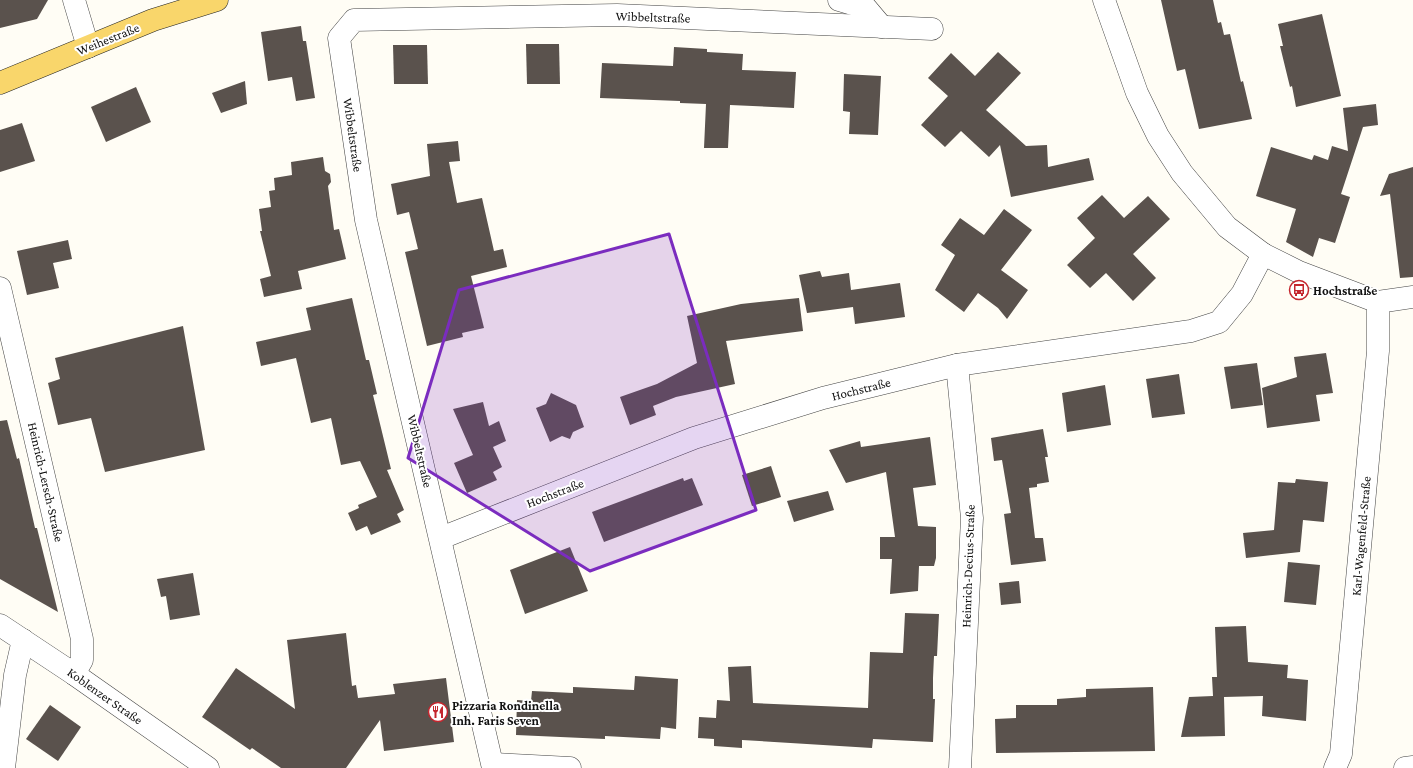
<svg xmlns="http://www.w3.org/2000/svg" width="1413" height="768" font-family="'Crimson Pro',serif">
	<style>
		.building { fill: #5a524d }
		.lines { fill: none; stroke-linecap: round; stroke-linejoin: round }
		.minor-casing { stroke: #444; stroke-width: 23 }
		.major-casing { stroke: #222; stroke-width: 23 }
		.minor { stroke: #fff; stroke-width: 22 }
		.major { stroke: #f9d66b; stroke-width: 22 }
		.marked { fill: #7b2cbf; fill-opacity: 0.2; stroke: #7b2cbf; stroke-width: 3; stroke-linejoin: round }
		.labels { text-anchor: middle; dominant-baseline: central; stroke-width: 4; stroke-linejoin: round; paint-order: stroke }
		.street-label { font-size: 13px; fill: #111; stroke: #fff }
		.poi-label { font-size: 13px; font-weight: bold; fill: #111; stroke: #fff; text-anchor: start }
	</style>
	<rect width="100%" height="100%" fill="#fffdf5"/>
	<!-- building -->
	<g class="building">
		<path d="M0,0H48L37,19L0,28Z"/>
		<path d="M1161,0H1213L1218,23L1221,22L1224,35L1230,34L1241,82L1243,81L1252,119L1199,129L1185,69L1177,71Z"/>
		<path d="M1322,14L1341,96L1296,107L1292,86L1290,87L1280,46H1283L1278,24Z"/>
		<path d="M301,26L303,41H306L315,98L296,101L292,77L268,81L261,32Z"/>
		<path d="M526,44H559L560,84H527Z"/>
		<path d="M393,45H427L428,84H394Z"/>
		<path d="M674,47L707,49V52L743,54L742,70L796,72L794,108L730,105L728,148H704L706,104L680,103V101L600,98L602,63L673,66Z"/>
		<path d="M998,52L1021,73L986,110L1026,146L1047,145L1048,167L1089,158L1094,180L1011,197L1000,145L989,157L961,131L945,147L921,125L948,96L928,78L951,53L975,76Z"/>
		<path d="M844,74L881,76L878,135L849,134L850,112L843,111Z"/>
		<path d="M245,81L247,104L221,113L212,93Z"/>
		<path d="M136,87L151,122L106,142L91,107Z"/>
		<path d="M1376,104L1378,125L1363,127L1341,194L1350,197L1335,243L1319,238L1313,257L1286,242L1296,209L1256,196L1271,147L1312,160L1314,155L1328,160L1332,146L1348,151L1343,108Z"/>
		<path d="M22,123L35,161L0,172V130Z"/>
		<path d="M458,141L460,161L449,162L457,203L482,198L494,251L503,249L507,267L471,276L484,328L462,333L463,337L427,346L405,252L418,249L409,212L397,215L391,184L430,176L427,144Z"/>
		<path d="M323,157L325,171L330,174L331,182L328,186L334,230L339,229L346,259L298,271L302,289L264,297L260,279L271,276L260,231H262L259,209L271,207L269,191L275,190L274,178L292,175L291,162Z"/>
		<path d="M1413,167V277L1400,278L1390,194L1380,196L1389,174Z"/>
		<path d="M1102,195L1124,218L1148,196L1170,219L1133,254L1156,278L1133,301L1106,273L1090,288L1067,265L1095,238L1077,218Z"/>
		<path d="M1004,209L1032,230L1001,270L1028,290L1007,319L998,308L978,293L964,312L935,290L955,255L941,245L960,218L984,235Z"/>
		<path d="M68,240L72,259L53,263L59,288L27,295L17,251Z"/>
		<path d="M820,271L822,277L849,273L851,290L900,283L905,317L855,324L853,307L807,313L799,275Z"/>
		<path d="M352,298L366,360H369L377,394L373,395L391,469L387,470L404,510L397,514L401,522L371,535L367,526L356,531L348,513L359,508L358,505L377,497L360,461L341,465L331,418L311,423L296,358L261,366L256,342L311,330L306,308Z"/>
		<path d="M799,298L803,331L726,341L735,384L676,397L653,406L656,415L630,425L620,397L657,384L697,363L687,316L741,304Z"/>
		<path d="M183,326L205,450L105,472L91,418L58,425L48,383L60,379L55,358Z"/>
		<path d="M1326,353L1333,393L1316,395L1320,421L1267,428L1262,388L1297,377L1294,357Z"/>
		<path d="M1257,363L1263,405L1231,409L1224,367Z"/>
		<path d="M1179,374L1185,414L1152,418L1146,379Z"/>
		<path d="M1105,385L1111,425L1067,432L1062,393Z"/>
		<path d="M551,393L576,405L584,427L573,432L570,439L562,436L550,442L536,408L546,404Z"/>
		<path d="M483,402L489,426L499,421L506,441L493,447L502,467L493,472L497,480L467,493L454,463L473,455L453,409Z"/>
		<path d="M7,420L17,459L19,458L35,528H37L58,612L0,579V421Z"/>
		<path d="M1043,429L1048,457H1045L1049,482L1037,484V487L1029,488L1035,538H1043L1046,561L1011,565L1004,514L1011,513L1002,460L994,461L991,438Z"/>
		<path d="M930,437L936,485L913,488L918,526L936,527V558L934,566H919L918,591L890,594L892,559H880V537H895L886,472L846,483L829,450L860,441L861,447Z"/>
		<path d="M771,466L781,497L752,506L742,475Z"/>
		<path d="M683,478L684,481L692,478L703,505L604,542L592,512Z"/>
		<path d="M1296,479L1328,482L1324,522L1303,520L1300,552L1246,558L1243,533L1274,530L1278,482L1295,483Z"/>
		<path d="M828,491L834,510L794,522L787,501Z"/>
		<path d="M570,547L588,591L525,614L510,570Z"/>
		<path d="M1288,562L1320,565L1316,605L1284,602Z"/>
		<path d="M193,573L200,615L170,620L166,596L161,597L157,579Z"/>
		<path d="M1019,581L1021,603L1001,605L999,583Z"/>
		<path d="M905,613L939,614L937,656H934L933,678V699H935L933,742L873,739L872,748L742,740V748L714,746V739L698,738L699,717L716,718L717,700L730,701L728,667L751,666L753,703L868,708L870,652L903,653Z"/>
		<path d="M1246,626L1248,662L1288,665L1287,678L1308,680L1306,721L1262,716L1263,696L1224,697L1225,736L1181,737L1189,697L1213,696L1212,677H1217L1215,627Z"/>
		<path d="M346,633L352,686L356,685L358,698L395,694L393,684L446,678L454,742L384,751L380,720L346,768H281L252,748L250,750L202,717L236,668L295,709L287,640Z"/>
		<path d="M635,676L678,679L676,729L661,727L660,739L605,736V739L516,735L517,700L531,701L532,691L573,693V687L634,690Z"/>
		<path d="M1153,687L1155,751L996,753L995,719L1016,718V705H1057V699L1086,697V689Z"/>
		<path d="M50,705L81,727L58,761L26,739Z"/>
	</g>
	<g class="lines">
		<defs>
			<g id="minor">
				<path d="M74,0L88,47"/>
				<path d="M839,0L866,8L882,27"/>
				<path d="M1104,0L1137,93L1158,136L1182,173L1227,227L1263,254L1299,272L1378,302L1413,297"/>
				<path d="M0,288L82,639V660L74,674"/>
				<path d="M957,365L972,518L960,768"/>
				<path d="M441,538L694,438L823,398L957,365L1191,331L1219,322L1242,294L1263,254"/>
				<path d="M0,625L74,674L208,768"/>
				<path d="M493,764L570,768"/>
				<path d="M4,768L15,675L23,640"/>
				<path d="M493,768L366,220L339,38L354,20L617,15L932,29"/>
				<path d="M1335,768L1341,754L1378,351V302"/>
				<path d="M1405,768L1413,767"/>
			</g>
			<path id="major" d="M0,83L153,20L217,0"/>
		</defs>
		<!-- minor casing -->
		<use href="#minor" class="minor-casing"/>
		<!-- major casing -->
		<use href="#major" class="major-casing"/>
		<!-- minor -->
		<use href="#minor" class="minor"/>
		<!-- major -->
		<use href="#major" class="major"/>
	</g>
	<!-- marked area -->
	<path class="marked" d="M669,234L756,510L590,571L408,458L459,290Z"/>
	<!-- icons -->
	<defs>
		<symbol id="bus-ring" viewBox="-11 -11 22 22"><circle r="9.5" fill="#fff" stroke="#c4262e" stroke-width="1.5"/><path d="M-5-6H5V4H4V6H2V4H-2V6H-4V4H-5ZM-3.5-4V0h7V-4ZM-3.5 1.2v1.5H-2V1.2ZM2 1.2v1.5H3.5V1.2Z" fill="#c4262e"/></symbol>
		<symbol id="restaurant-ring" viewBox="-11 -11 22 22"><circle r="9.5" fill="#fff" stroke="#c4262e" stroke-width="1.5"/><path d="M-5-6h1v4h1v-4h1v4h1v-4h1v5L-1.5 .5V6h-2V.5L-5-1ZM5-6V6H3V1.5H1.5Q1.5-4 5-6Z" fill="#c4262e"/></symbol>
	</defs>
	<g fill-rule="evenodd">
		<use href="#bus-ring" x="1288" y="279" width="22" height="22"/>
		<use href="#restaurant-ring" x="427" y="701" width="22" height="22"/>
	</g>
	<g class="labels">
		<!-- street labels -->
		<g class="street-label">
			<text transform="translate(653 17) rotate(2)">Wibbeltstraße</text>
			<text transform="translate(108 39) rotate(-22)">Weihestraße</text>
			<text transform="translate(353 135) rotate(82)">Wibbeltstraße</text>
			<text transform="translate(861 389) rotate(-14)">Hochstraße</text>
			<text transform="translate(420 451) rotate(77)">Wibbeltstraße</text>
			<text transform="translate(46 482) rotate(77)">Heinrich-Lersch-Straße</text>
			<text transform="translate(555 493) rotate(-21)">Hochstraße</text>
			<text transform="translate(1361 536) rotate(-85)">Karl-Wagenfeld-Straße</text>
			<text transform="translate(968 566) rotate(-88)">Heinrich-Decius-Straße</text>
			<text transform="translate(105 696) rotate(35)">Koblenzer Straße</text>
		</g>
		<!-- poi labels -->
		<g class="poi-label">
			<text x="1313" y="290">Hochstraße</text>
			<text x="452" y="705">Pizzaria Rondinella<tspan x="452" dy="15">Inh. Faris Seven</tspan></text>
		</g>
	</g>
</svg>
